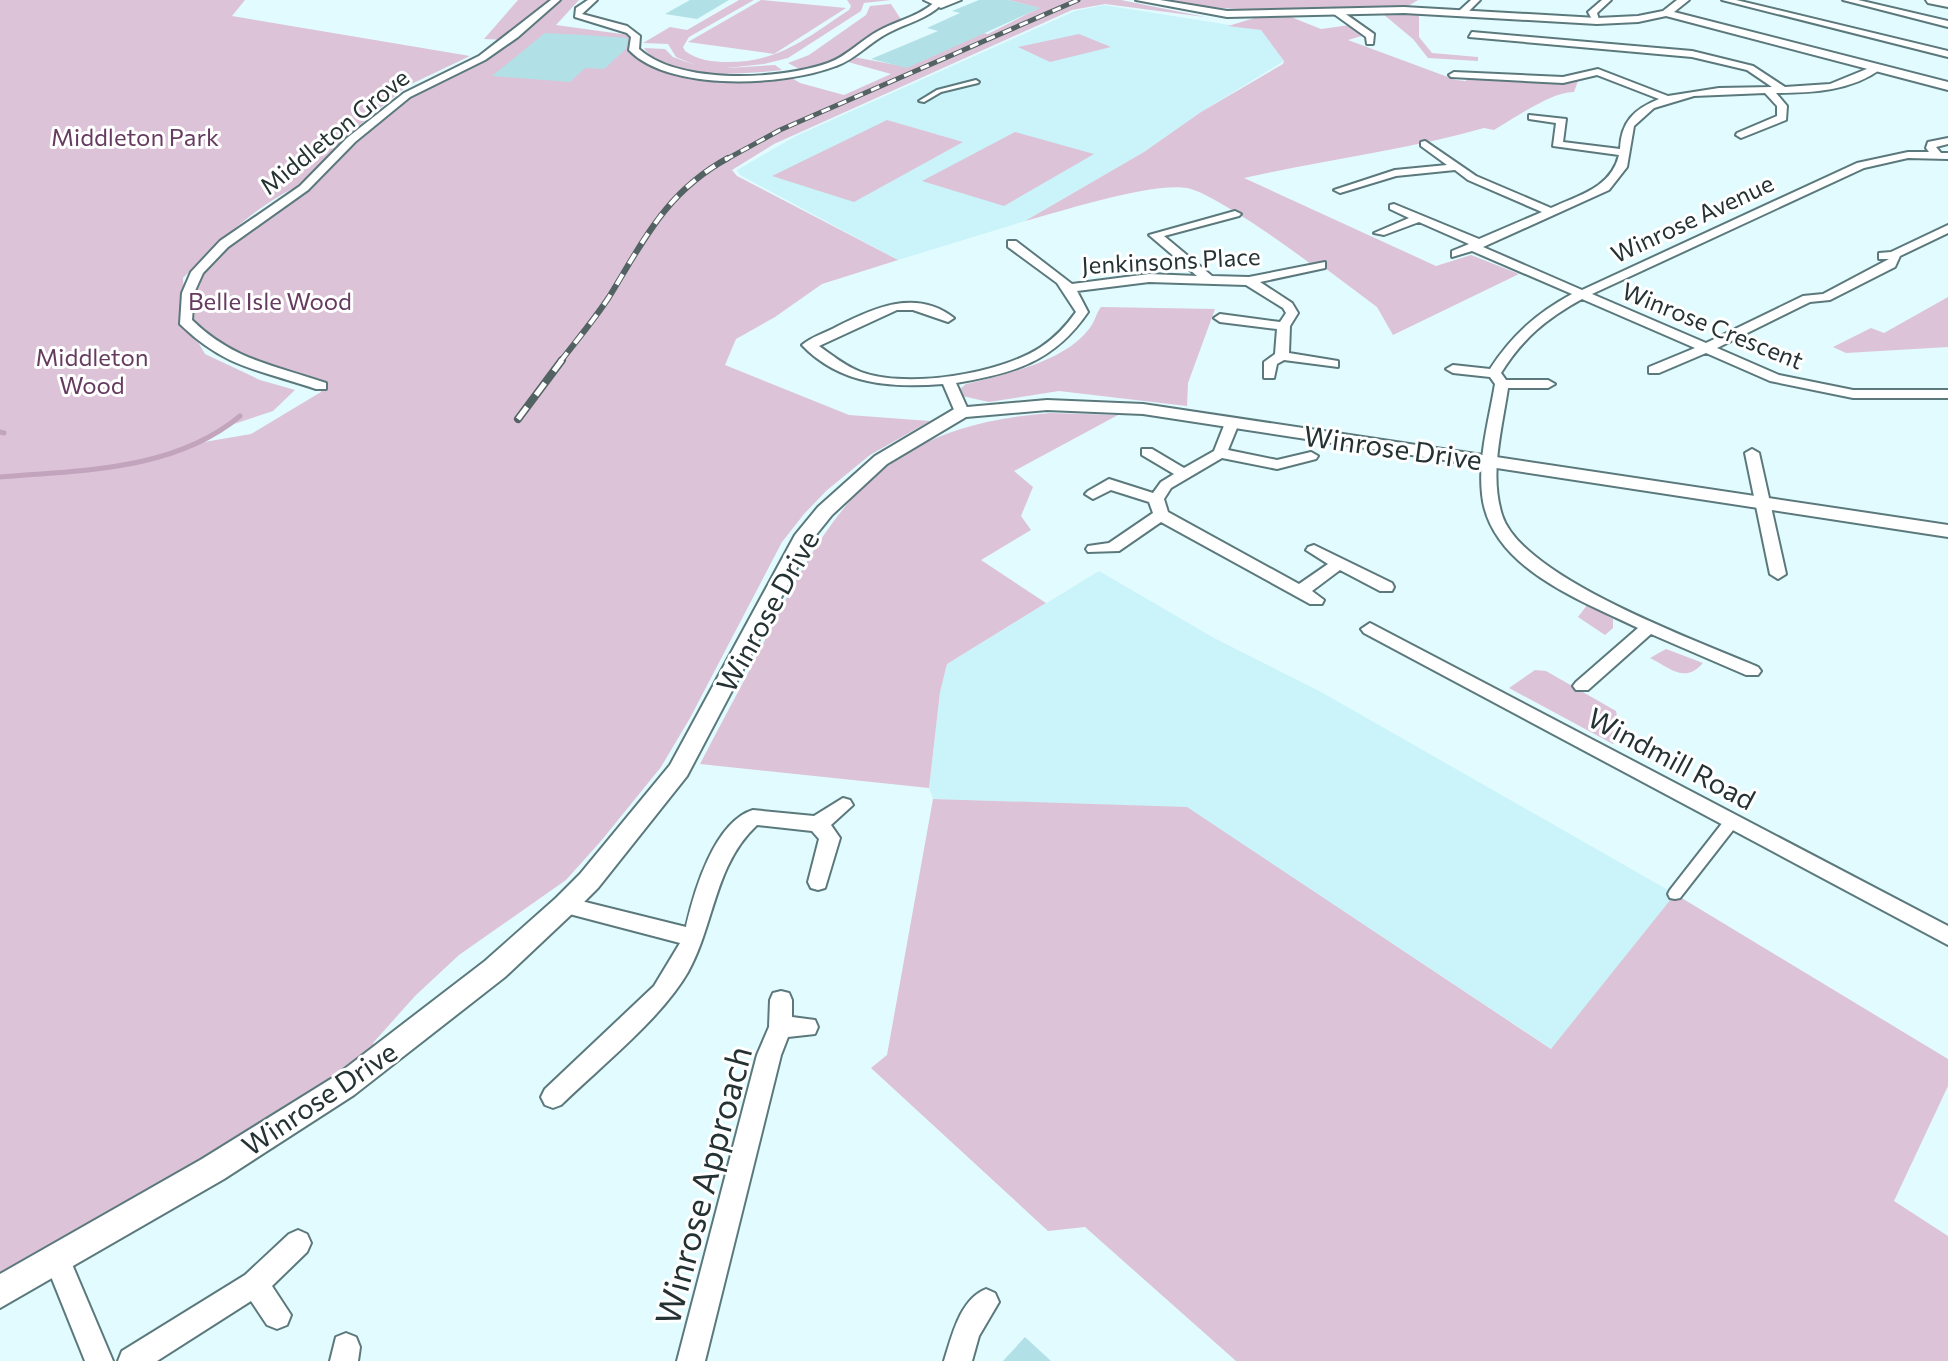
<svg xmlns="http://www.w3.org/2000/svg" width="1948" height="1361" font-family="Commissioner,sans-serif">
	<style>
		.built { fill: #caf4fa }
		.green { fill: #ddc3d8; fill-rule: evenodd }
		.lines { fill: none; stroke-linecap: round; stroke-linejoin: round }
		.stream { stroke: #c3a4bd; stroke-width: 5 }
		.building { fill: #b1e1e7 }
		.pedestrian-casing { stroke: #5b797c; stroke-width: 4 }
		.minor-casing { stroke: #5b797c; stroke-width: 4 }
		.tertiary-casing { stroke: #5b797c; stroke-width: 4 }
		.motorway-casing { stroke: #5b797c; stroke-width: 4 }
		.pedestrian { fill: #fff; fill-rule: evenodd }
		.minor { fill: #fff; fill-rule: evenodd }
		.tertiary { fill: #fff; fill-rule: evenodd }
		.motorway { fill: #fff; fill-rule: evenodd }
		.rail-far2-casing { stroke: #536364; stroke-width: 5 }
		.rail-far1-casing { stroke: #536364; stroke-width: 6 }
		.rail-casing { stroke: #536364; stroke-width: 8 }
		.rail-far2 { stroke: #fff; stroke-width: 3; stroke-dasharray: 9; stroke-linecap: butt }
		.rail-far1 { stroke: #fff; stroke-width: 4; stroke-dasharray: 12; stroke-linecap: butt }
		.rail { stroke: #fff; stroke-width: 5; stroke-dasharray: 15; stroke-linecap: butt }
		.labels { text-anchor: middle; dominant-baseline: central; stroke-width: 6; stroke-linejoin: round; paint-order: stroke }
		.far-street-label { font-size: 24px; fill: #253233; stroke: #fff }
		.far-park-label { font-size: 24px; fill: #653b5f; stroke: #fff }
		.street-label { font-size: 28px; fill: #253233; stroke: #fff }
		.near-street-label { font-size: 34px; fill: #253233; stroke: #fff }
	</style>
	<rect width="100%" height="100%" fill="#e2fbff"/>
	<!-- built -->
	<g class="built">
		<path d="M1104,5L1261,30L1284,61L1201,112L1144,152L1025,221L898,260L740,175L737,170L796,136L1075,11Z"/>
		<path d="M1099,571L1214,638L1321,692L1675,894L1552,1049L1187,808L933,799L929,788L940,692L947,664Z"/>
	</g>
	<!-- green -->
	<g class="green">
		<path d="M0,0H245L232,16L470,56L407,86L361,124L306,179L407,95L460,70L506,40L484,39L518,0H579L556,25L636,36L638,56L689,75H787L800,83L844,95L891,74L841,60L848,56L907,67L983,33L988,34L1039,8L1008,0H1121L1205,17L1105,4L1072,10L774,144L732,170L737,176L898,260L822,284L775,317L736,339L725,365L849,415L930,421L870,455L826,491L804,514L782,542L690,718L661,767L601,841L566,880L459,955L415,996L373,1043L375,1048C255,1131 127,1203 0,1276ZM294,188L197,272L185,313L183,278C217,244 250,210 294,188ZM188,325L259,370L321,386V392L251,434L204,442L222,428L273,411L295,390L260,380L205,354Z"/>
		<path d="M739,0H754L689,37L683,47L685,51C697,60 713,62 728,62C780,62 808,37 849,10L851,6L847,0H891L864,3L861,11L788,58L764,64L727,68L775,65L782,70C747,74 666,82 644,48L665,49L673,57L695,65L676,57L668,44L643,43L670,27L687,30Z"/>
		<path d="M761,0L846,8L774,54L688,42Z"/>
		<path d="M1158,0H1418L1405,8C1323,10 1240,15 1158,0Z"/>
		<path d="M891,4L902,21C868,37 839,62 801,70L788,63L809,55L866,15L870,6Z"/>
		<path d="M1383,14L1419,15V37L1432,53L1478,57V61L1428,58L1413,39Z"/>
		<path d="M1258,17H1291L1321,29L1350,25L1365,35L1348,40L1456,80L1466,81L1467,77L1578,81L1574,92C1553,91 1513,119 1494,130L1484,128C1406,150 1324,160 1244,178L1436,266L1471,255L1519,274L1393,335L1377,307L1321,265H1312C1289,247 1211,192 1187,188C1152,182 1062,211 1025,221L1144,152L1201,112L1283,64L1284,61L1261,30L1228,26Z"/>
		<path d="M1079,34L1111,47L1050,62L1018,47Z"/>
		<path d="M887,120L963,142L854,202L772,176Z"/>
		<path d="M1015,132L1094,154L1004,206L922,181Z"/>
		<path d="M1948,297V347L1846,353L1833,347L1871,328L1884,333Z"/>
		<path d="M1101,307L1215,309L1188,383L1187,406L1059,391L989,402L962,396L959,390L966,384C1005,374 1071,361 1093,323C1096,317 1097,312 1101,307Z"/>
		<path d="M1051,413L1118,415L1014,471L1033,487L1021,516L1031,530L981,560L1046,603L947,664L940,692L929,788L700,764C721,723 744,682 765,640C835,500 884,426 1051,413Z"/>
		<path d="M1588,604L1613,619V628L1605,635L1578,617Z"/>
		<path d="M1666,649L1703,663C1685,684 1670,668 1650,658Z"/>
		<path d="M1535,670L1546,671L1616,711L1617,716L1608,725L1622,733L1613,744L1509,688Z"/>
		<path d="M933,799L1187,807L1551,1049L1675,894L1948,1059V1086L1894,1201L1948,1236V1361H1236L1085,1227L1048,1231L871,1068L887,1055Z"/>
	</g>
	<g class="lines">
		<!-- stream -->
		<g class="stream">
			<path d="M0,432L4,433"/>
			<path d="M0,477C82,470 174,471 240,416"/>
		</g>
	</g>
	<!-- building -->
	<g class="building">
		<path d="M690,0H729L697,19L665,14Z"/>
		<path d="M979,0H1008L1040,8L907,68L871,59L938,31L927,28L960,13L952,11Z"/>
		<path d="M545,33L584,35L628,38L626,49L604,69L585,68L570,82L492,76Z"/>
		<path d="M1025,1337L1051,1361H1003Z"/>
	</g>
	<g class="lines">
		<defs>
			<g id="pedestrian">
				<path d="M976,80L979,82L978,83L941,92L924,102L919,101L937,90Z"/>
				<path d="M1732,816L1737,817L1739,821L1737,825L1680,898L1675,899L1670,898L1668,894L1670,890L1727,817Z"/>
			</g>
			<g id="minor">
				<path d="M551,0H560L518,37L485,60L410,97L355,142L308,190L228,247L203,273L194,293L192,320C233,360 273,365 326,383V389H316C260,370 225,368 180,324L182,293L191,272L220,241L300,186L347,138L404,93L479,56Z"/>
				<path d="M588,0H597L582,14L627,26L640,36L639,49C679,85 780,80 828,63C848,56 862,39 880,30C899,20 919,16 935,2L942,4C927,19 907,23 888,33C870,42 856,59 836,66C785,86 669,92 629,50L631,37L627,33L575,17L576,8Z"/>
				<path d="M1471,0H1480L1465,15H1459V11Z"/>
				<path d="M1602,0H1611L1597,13L1600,23H1594L1588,12Z"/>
				<path d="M1722,0H1736L1948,51V57Z"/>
				<path d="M1843,0H1858L1948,21V27Z"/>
				<path d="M1334,10H1340L1374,34L1373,44H1367L1366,37L1334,14Z"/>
				<path d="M1472,32L1692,51L1753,66L1785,87L1830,84L1874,66L1882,68C1852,91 1812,93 1776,93L1787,106L1786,120L1741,138L1736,135L1737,133L1777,116V106L1765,93L1694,96L1654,108L1634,126L1627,167L1609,190L1483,247L1582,290L1857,163L1908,152H1929L1926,148L1928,142L1948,138V144L1936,147L1941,153H1948V159L1908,158L1864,168L1592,294L1706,343L1803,296L1823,294L1889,259H1879V253L1891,252L1948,225V233L1900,256L1895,267L1830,300L1810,302L1717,348L1779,375L1853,390H1948V398H1853L1770,381L1706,353L1659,373H1649V367L1695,348L1582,299C1547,318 1522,339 1501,373L1506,380H1548L1555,384L1548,388H1508C1502,429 1489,474 1502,515C1522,578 1698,641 1758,667L1761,671L1758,675H1746L1651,634L1588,690H1576L1573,686L1576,682L1638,628C1580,600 1489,567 1482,494C1478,457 1489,420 1495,384L1490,377L1453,373L1446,369L1453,365L1490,369C1512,335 1537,313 1572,294L1472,251L1452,257V251L1469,244L1419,222L1384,235L1374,233L1409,218L1390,209V205L1394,204L1479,239L1542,212L1468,180L1455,170L1396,176L1340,193L1334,190L1395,170L1447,165L1421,146V142L1425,141L1476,176L1551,208C1579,195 1611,188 1619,155L1553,146L1556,123L1529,119V115L1566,119L1563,142L1620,149C1621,122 1634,109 1659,99L1597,75L1563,83L1451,77L1449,75L1454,72L1563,77L1598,69L1668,96L1719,88L1772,87L1747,70L1692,57L1469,37Z"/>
				<path d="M1235,211L1241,214L1239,216L1164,236L1212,276L1249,277L1325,262V268L1260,282L1292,303L1298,313L1290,326L1289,353L1338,361V367L1284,360L1277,364L1274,378H1264V362L1275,354L1277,329L1220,322L1214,318L1220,314L1280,322L1286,313L1283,308L1246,285L1149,282L1077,291L1088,312C1054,362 1014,373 956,383L969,412L962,416L955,412L943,384C892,388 840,385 802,345C811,337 825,333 836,327C873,308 916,288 954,318L948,322L913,310H897L819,346C832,355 845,366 861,372C908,389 1000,374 1041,347C1056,337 1066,326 1076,312L1057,283L1008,247V241H1016L1072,284L1149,274L1197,276L1149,235Z"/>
				<path d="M1232,419L1239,423L1228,450L1277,460L1311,452L1318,456L1316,459L1277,469L1222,458L1171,488L1164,499L1168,512L1299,584L1328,564L1306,550L1308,547L1314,545L1392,583L1394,587L1392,591H1380L1340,570L1312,591L1324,600L1322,604H1310L1161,522L1119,551L1088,552L1086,549L1088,546L1109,543L1153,513L1149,502L1111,490L1093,499L1085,494L1088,491L1109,479L1153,493L1161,482L1174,474L1142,455V449H1152L1184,468L1214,451L1225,423Z"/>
				<path d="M1752,449L1759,453L1786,574L1778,579L1770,574L1745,453Z"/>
				<path d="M1370,623L1948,926V945L1364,633L1361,629Z"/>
				<path d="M843,798L850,800L853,805L831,825L840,838L825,888L818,890L811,888L808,882L819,839L812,831L757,825C714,865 715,923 688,972C661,1019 601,1066 561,1105L553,1108L545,1105L541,1097L545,1089L654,986L680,943L558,911L554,905L558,899L565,897L686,927C694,892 714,822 753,810L814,816Z"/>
				<path d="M781,991L789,993L792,1000V1017L815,1020L818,1027L815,1034L788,1037L781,1055L705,1361H677L757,1055L769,1027L770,1000L773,993Z"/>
				<path d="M298,1230L307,1234L311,1243L307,1252L272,1286L291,1315L287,1325L277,1329L267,1325L251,1301L157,1361H118L122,1351L245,1275L289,1234Z"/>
				<path d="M57,1246L66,1250L113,1361H85L44,1259L48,1250Z"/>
				<path d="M986,1289L995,1293L999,1302L979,1336L972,1361H944C952,1336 960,1299 986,1289Z"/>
				<path d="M346,1333L356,1337L360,1347L358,1361H330L336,1337Z"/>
			</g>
			<g id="tertiary">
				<path d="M924,0H961L941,8Z"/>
				<path d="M1136,0H1160L1227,11L1404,7L1597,18L1638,16L1663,11L1677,0H1689L1674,12L1948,82V90L1666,16L1638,22L1597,24L1404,13L1227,17Z"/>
				<path d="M1047,400L1143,404L1948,525V537L1143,414L1047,410L966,417L887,464L832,515L811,541L687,776L598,888L574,912L505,977L354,1095L224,1179L0,1308V1274L202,1159L334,1077L485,961L556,898L580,874L670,765L795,535L818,507L875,456L956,408Z"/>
			</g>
			<path id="motorway" d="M1926,0H1948V7L1928,3Z"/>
		</defs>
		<!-- pedestrian casing -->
		<use href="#pedestrian" class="pedestrian-casing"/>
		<!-- minor casing -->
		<use href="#minor" class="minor-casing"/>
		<!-- tertiary casing -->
		<use href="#tertiary" class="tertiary-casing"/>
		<!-- motorway casing -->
		<use href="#motorway" class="motorway-casing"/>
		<!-- pedestrian -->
		<use href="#pedestrian" class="pedestrian"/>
		<!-- minor -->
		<use href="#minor" class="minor"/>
		<!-- tertiary -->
		<use href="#tertiary" class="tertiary"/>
		<!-- motorway -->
		<use href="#motorway" class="motorway"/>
		<defs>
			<path id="rail-far2" d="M725,160L780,130L1078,0"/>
			<path id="rail-far1" d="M560,362C576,341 594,320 609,297C644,240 666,192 728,158"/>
			<path id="rail" d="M518,419L562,360"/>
		</defs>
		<!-- rail-far2 casing -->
		<use href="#rail-far2" class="rail-far2-casing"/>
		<!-- rail-far1 casing -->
		<use href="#rail-far1" class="rail-far1-casing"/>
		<!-- rail casing -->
		<use href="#rail" class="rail-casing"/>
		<!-- rail-far2 -->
		<use href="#rail-far2" class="rail-far2"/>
		<!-- rail-far1 -->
		<use href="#rail-far1" class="rail-far1"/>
		<!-- rail -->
		<use href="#rail" class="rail"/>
	</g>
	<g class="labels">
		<!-- far-street labels -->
		<g class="far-street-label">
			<text transform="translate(334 131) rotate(-39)">Middleton Grove</text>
			<text transform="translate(1692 218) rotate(-25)">Winrose Avenue</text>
			<text transform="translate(1171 260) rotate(-3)">Jenkinsons Place</text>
			<text transform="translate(1713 325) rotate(22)">Winrose Crescent</text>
		</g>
		<!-- far-park labels -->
		<g class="far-park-label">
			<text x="135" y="136">Middleton Park</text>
			<text x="270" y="300">Belle Isle Wood</text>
			<text x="92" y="356">Middleton<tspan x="92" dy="28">Wood</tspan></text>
		</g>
		<!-- street labels -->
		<g class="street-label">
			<text transform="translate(1393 447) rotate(8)">Winrose Drive</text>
			<text transform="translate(767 611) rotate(-61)">Winrose Drive</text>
			<text transform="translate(1672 758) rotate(28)">Windmill Road</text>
			<text transform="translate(319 1098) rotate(-34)">Winrose Drive</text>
		</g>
		<!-- near-street labels -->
		<g class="near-street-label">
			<text transform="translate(702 1185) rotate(-75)">Winrose Approach</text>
		</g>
	</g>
</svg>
